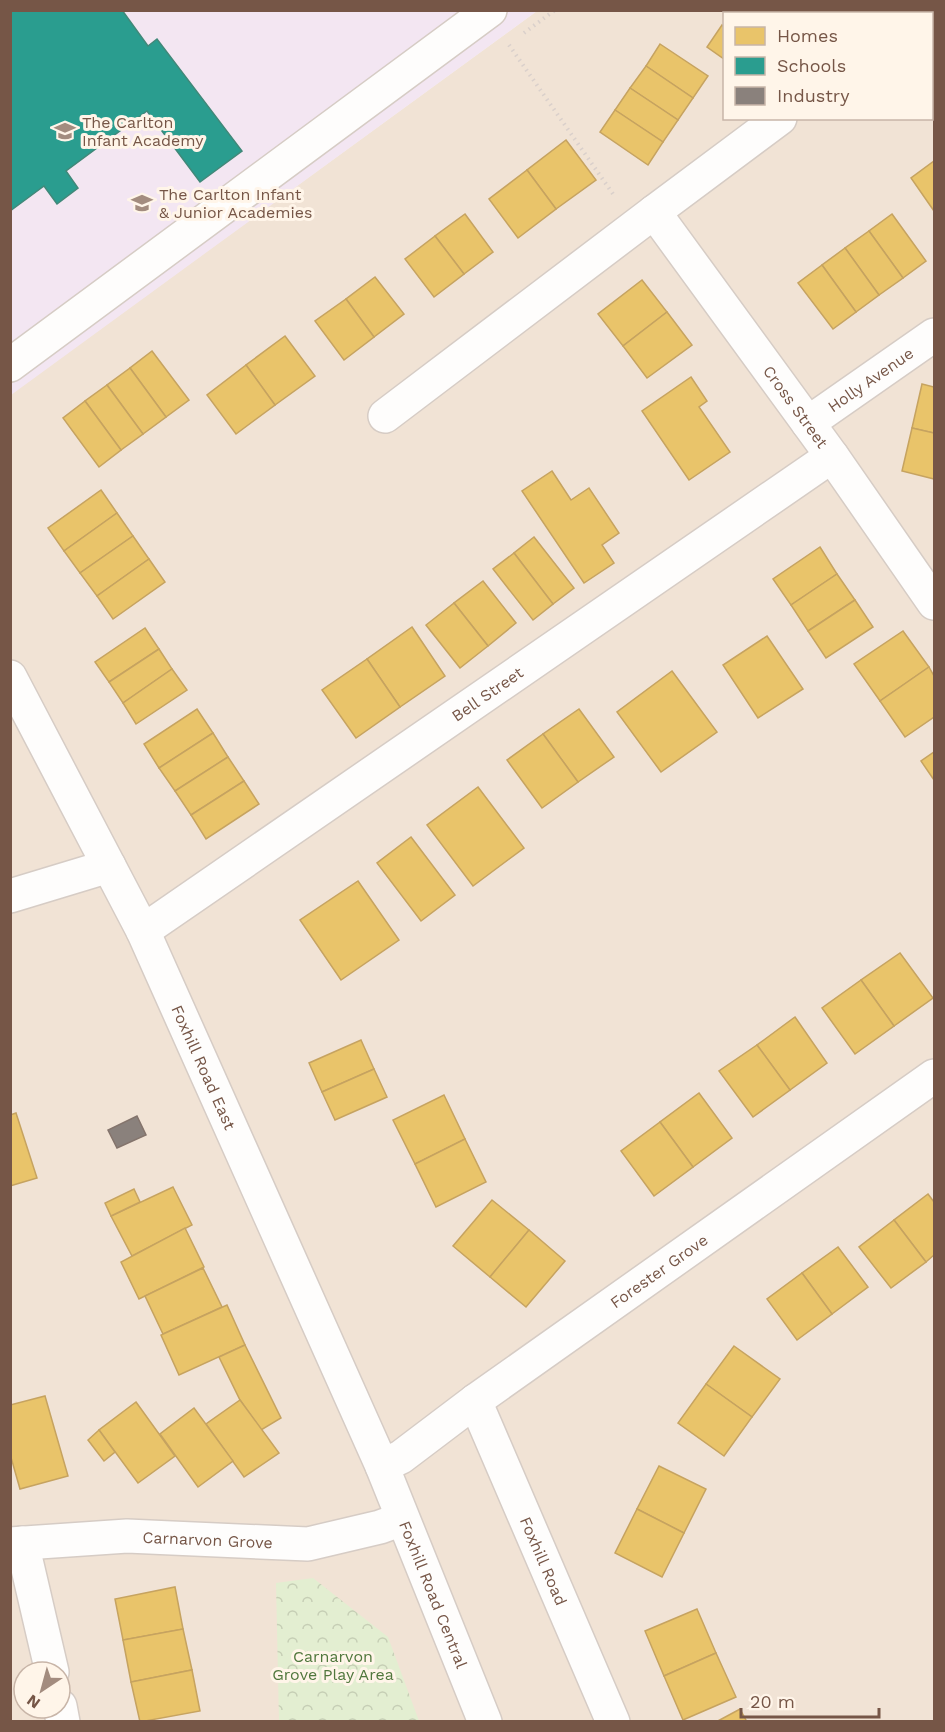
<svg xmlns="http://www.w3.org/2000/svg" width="945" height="1732" font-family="'Work Sans',sans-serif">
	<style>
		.residential { fill: #f1e3d5; fill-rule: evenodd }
		.education { fill: #f3e6f2 }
		.park { fill: url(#park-crowns) }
		.homes { fill: #e9c46a; stroke: #c6a360; stroke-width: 1.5 }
		.schools { fill: #2a9d8f; stroke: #418879; stroke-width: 1.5 }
		.industry { fill: #8a817c; stroke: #84746c; stroke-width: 1.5 }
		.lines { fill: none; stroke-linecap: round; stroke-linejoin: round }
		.minor-casing { stroke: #d6ccc5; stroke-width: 36 }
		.path { stroke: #dad0cb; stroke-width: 4; stroke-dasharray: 1.5 4.5; stroke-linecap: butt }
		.minor { stroke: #fefdfc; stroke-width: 33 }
		.labels { text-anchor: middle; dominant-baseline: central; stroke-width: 6; stroke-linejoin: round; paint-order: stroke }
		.poi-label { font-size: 16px; fill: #765647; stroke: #fff5e9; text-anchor: start }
		.street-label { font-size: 16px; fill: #765647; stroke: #fff5e9 }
		.park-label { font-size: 16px; fill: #50773c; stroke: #fff5e9 }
	</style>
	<defs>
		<pattern id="park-crowns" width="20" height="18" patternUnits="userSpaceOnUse" patternTransform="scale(1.5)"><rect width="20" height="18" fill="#e3eed1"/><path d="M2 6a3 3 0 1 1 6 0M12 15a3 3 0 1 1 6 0" fill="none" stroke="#c6ceb5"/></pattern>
	</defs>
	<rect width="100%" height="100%" fill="#f7f0e8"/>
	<!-- residential -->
	<path class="residential" d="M537,11H934V1721H11L10,395ZM724,14H932V118H724ZM24,1672H60V1708H24Z"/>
	<!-- education -->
	<path class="education" d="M11,11H537L11,395Z"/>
	<!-- park -->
	<path class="park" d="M313,1578L388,1637L419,1721H279L276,1583Z"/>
	<!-- homes -->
	<g class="homes">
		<path d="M732,10H748L752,14H730Z"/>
		<path d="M748,10H795L800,14H752Z"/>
		<path d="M722,25L724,27V59L707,47Z"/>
		<path d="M660,44L708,76L693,98L646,66Z"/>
		<path d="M646,66L693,98L678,120L630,88Z"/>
		<path d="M630,88L678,120L663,142L615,110Z"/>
		<path d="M615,110L663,142L648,165L600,132Z"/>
		<path d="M566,140L596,180L556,209L527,170Z"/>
		<path d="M934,161V211L911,178Z"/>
		<path d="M527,170L556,209L518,238L489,199Z"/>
		<path d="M465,214L493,252L464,274L435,236Z"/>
		<path d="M892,214L926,261L903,278L869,231Z"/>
		<path d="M869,231L903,278L879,295L845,248Z"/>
		<path d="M435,236L464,274L434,297L405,259Z"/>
		<path d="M845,248L879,295L856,312L822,265Z"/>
		<path d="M822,265L856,312L833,329L798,283Z"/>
		<path d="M375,277L404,314L374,337L346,299Z"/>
		<path d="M642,280L667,312L623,346L598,314Z"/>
		<path d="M346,299L374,337L344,360L315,321Z"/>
		<path d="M667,312L692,345L647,378L623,346Z"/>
		<path d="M285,336L315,376L275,405L246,365Z"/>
		<path d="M152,351L189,400L166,417L130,368Z"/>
		<path d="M246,365L275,405L236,434L207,395Z"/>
		<path d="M130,368L166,417L143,434L107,385Z"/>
		<path d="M691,377L707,401L699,407L730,452L689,480L642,411Z"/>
		<path d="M922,384L934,387V433L912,428Z"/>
		<path d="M107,385L143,434L121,450L85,401Z"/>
		<path d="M85,401L121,450L99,467L63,418Z"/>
		<path d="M912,428L934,433V479L902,471Z"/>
		<path d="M552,471L571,500L589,488L619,533L602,545L614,563L584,583L522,491Z"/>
		<path d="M101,490L117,513L64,551L48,528Z"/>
		<path d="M117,513L133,536L80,573L64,551Z"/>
		<path d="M133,536L149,559L97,596L80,573Z"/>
		<path d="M534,537L574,588L553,604L514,553Z"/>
		<path d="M820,547L837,574L791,605L773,579Z"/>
		<path d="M514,553L553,604L533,620L493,569Z"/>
		<path d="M149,559L165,582L113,619L97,596Z"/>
		<path d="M837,574L855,600L808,631L791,605Z"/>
		<path d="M483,581L516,623L488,646L454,603Z"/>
		<path d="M855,600L873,627L826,658L808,631Z"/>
		<path d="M454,603L488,646L460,668L426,625Z"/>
		<path d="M412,627L445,676L400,707L367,659Z"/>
		<path d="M145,628L159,649L109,682L95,662Z"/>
		<path d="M903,631L929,667L880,701L854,664Z"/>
		<path d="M767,636L803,689L758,718L723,665Z"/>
		<path d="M159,649L172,669L123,703L109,682Z"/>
		<path d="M367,659L400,707L356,738L322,690Z"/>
		<path d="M929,667L934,676V717L905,737L880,701Z"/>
		<path d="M172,669L187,690L136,724L123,703Z"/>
		<path d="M672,671L717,732L661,772L617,712Z"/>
		<path d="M197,709L213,733L159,768L144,744Z"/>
		<path d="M579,709L614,757L578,782L543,734Z"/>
		<path d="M213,733L228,757L175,791L159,768Z"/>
		<path d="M543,734L578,782L542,808L507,760Z"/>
		<path d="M934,752V780L921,761Z"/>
		<path d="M228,757L244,781L191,815L175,791Z"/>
		<path d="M244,781L259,804L206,839L191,815Z"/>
		<path d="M478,787L524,848L473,886L427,825Z"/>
		<path d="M411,837L455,895L421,921L377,863Z"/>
		<path d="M358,881L399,940L341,980L300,920Z"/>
		<path d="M900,953L933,998L894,1026L861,980Z"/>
		<path d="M861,980L894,1026L855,1054L822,1008Z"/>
		<path d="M795,1017L827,1063L790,1090L757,1045Z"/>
		<path d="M361,1040L374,1069L322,1092L309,1063Z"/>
		<path d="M757,1045L790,1090L753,1117L719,1071Z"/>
		<path d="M374,1069L387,1097L335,1120L322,1092Z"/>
		<path d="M699,1093L732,1138L693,1167L660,1122Z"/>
		<path d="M444,1095L465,1139L415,1164L393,1120Z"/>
		<path d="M16,1113L37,1178L10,1186V1115Z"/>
		<path d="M660,1122L693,1167L654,1196L621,1151Z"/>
		<path d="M465,1139L486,1182L436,1207L415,1164Z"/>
		<path d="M173,1187L192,1225L132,1256L111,1216Z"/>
		<path d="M134,1189L140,1202L111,1216L105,1203Z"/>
		<path d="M928,1194L934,1202V1255L926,1262L894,1220Z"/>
		<path d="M492,1200L529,1230L490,1277L453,1246Z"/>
		<path d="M894,1220L926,1262L891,1288L859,1247Z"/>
		<path d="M185,1228L204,1267L139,1299L121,1262Z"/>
		<path d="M529,1230L565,1261L526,1307L490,1277Z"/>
		<path d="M838,1247L868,1287L832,1314L802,1273Z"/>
		<path d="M203,1268L222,1307L163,1334L145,1296Z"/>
		<path d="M802,1273L832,1314L797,1340L767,1299Z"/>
		<path d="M227,1305L245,1345L179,1375L161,1335Z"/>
		<path d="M245,1345L281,1418L261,1430L240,1400L219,1357Z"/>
		<path d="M734,1346L780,1379L752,1417L706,1384Z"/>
		<path d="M706,1384L752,1417L724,1456L678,1423Z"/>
		<path d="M45,1396L68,1476L20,1489L10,1454V1405Z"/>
		<path d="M240,1400L279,1453L244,1477L206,1424Z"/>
		<path d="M136,1402L175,1456L138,1483L99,1430Z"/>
		<path d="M194,1408L233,1461L198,1487L160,1434Z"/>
		<path d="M99,1430L115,1452L104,1461L88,1440Z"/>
		<path d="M659,1466L706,1489L684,1533L637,1509Z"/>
		<path d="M637,1509L684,1533L662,1577L615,1553Z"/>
		<path d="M175,1587L183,1629L123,1640L115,1599Z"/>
		<path d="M697,1609L716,1653L664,1676L645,1631Z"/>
		<path d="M183,1629L192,1670L131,1682L123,1640Z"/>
		<path d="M716,1653L736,1697L683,1720L664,1676Z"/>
		<path d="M192,1670L200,1711L140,1722L131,1682Z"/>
		<path d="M740,1709L747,1722H716Z"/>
	</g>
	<!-- schools -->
	<path class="schools" d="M10,10H122L148,46L157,39L242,151L200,182L147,111L66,171L78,188L57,204L44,186L10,211Z"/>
	<!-- industry -->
	<path class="industry" d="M137,1116L146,1135L117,1148L108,1130Z"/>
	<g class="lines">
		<defs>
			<g id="minor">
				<path d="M921,14L925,10"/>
				<path id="s1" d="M780,118L654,212L832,456L934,603"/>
				<path d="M10,365L490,10"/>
				<path d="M385,416L654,212"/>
				<path id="s2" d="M808,423L934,335"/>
				<path id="s3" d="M10,677L143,931L382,1466L485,1722"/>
				<path d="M10,896L109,866"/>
				<path id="s4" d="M143,931L832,456"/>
				<path id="s5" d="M475,1401L613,1722"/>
				<path id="s6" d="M382,1466L401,1457L475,1401L934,1076"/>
				<path d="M22,1543L52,1672"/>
				<path id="s7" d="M10,1544L127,1536L308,1544L380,1527L402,1519"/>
				<path d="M60,1706L63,1722"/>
			</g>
		</defs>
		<!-- minor casing -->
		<use href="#minor" class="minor-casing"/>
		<!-- path -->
		<g class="path">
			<path d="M524,33L555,10"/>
			<path d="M509,45L613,194"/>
		</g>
		<!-- minor -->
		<use href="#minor" class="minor"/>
	</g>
	<!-- icons -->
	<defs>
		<symbol id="school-bare" viewBox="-9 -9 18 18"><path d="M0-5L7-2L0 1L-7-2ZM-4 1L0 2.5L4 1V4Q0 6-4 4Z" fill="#a38c7f" stroke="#fff5e9" stroke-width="2.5" paint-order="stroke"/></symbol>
	</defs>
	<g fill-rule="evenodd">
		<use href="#school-bare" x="50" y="116" width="30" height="30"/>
		<use href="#school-bare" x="127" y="188" width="30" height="30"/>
	</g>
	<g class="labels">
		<!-- poi labels -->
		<g class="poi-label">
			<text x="82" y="122">The Carlton<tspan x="82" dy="18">Infant Academy</tspan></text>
			<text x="159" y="194">The Carlton Infant<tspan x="159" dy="18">&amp; Junior Academies</tspan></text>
		</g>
		<!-- street labels -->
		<g class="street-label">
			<text stroke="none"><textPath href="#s2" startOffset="76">Holly Avenue</textPath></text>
			<text stroke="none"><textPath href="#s1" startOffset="398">Cross Street</textPath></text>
			<text stroke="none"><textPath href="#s4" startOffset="418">Bell Street</textPath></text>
			<text stroke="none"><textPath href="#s3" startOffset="436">Foxhill Road East</textPath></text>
			<text stroke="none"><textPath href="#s6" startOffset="339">Forester Grove</textPath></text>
			<text stroke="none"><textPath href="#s7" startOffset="198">Carnarvon Grove</textPath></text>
			<text stroke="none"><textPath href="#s5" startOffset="174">Foxhill Road</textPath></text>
			<text stroke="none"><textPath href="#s3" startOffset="1011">Foxhill Road Central</textPath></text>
		</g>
		<!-- park labels -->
		<g class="park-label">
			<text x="333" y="1656">Carnarvon<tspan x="333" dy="18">Grove Play Area</tspan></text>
		</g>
	</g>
	<!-- border -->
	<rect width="945" height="1732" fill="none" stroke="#765647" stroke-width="24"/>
	<!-- legend -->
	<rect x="723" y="12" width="210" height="108" fill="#fff5e9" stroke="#c8b5a8" stroke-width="1.5"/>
	<rect x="735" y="27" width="30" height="18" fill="#e9c46a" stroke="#c8b5a8" stroke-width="1.5"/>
	<text x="777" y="42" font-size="18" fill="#765647">Homes</text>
	<rect x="735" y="57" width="30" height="18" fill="#2a9d8f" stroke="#c8b5a8" stroke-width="1.5"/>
	<text x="777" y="72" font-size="18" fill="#765647">Schools</text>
	<rect x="735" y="87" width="30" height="18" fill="#8a817c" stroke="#c8b5a8" stroke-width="1.5"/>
	<text x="777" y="102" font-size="18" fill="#765647">Industry</text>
	<!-- north arrow -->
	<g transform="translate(42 1690) rotate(216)"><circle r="28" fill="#fff5e9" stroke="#c8b5a8" stroke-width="1.5"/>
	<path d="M0-4.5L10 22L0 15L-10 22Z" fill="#a38c7f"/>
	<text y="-9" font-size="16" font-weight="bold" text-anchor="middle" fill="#765647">N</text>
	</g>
	<!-- scale -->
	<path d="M741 1708v9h138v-9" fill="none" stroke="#765647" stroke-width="3"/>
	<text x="750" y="1708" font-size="18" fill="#765647" stroke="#fff5e9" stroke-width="4.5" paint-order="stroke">20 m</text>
</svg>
